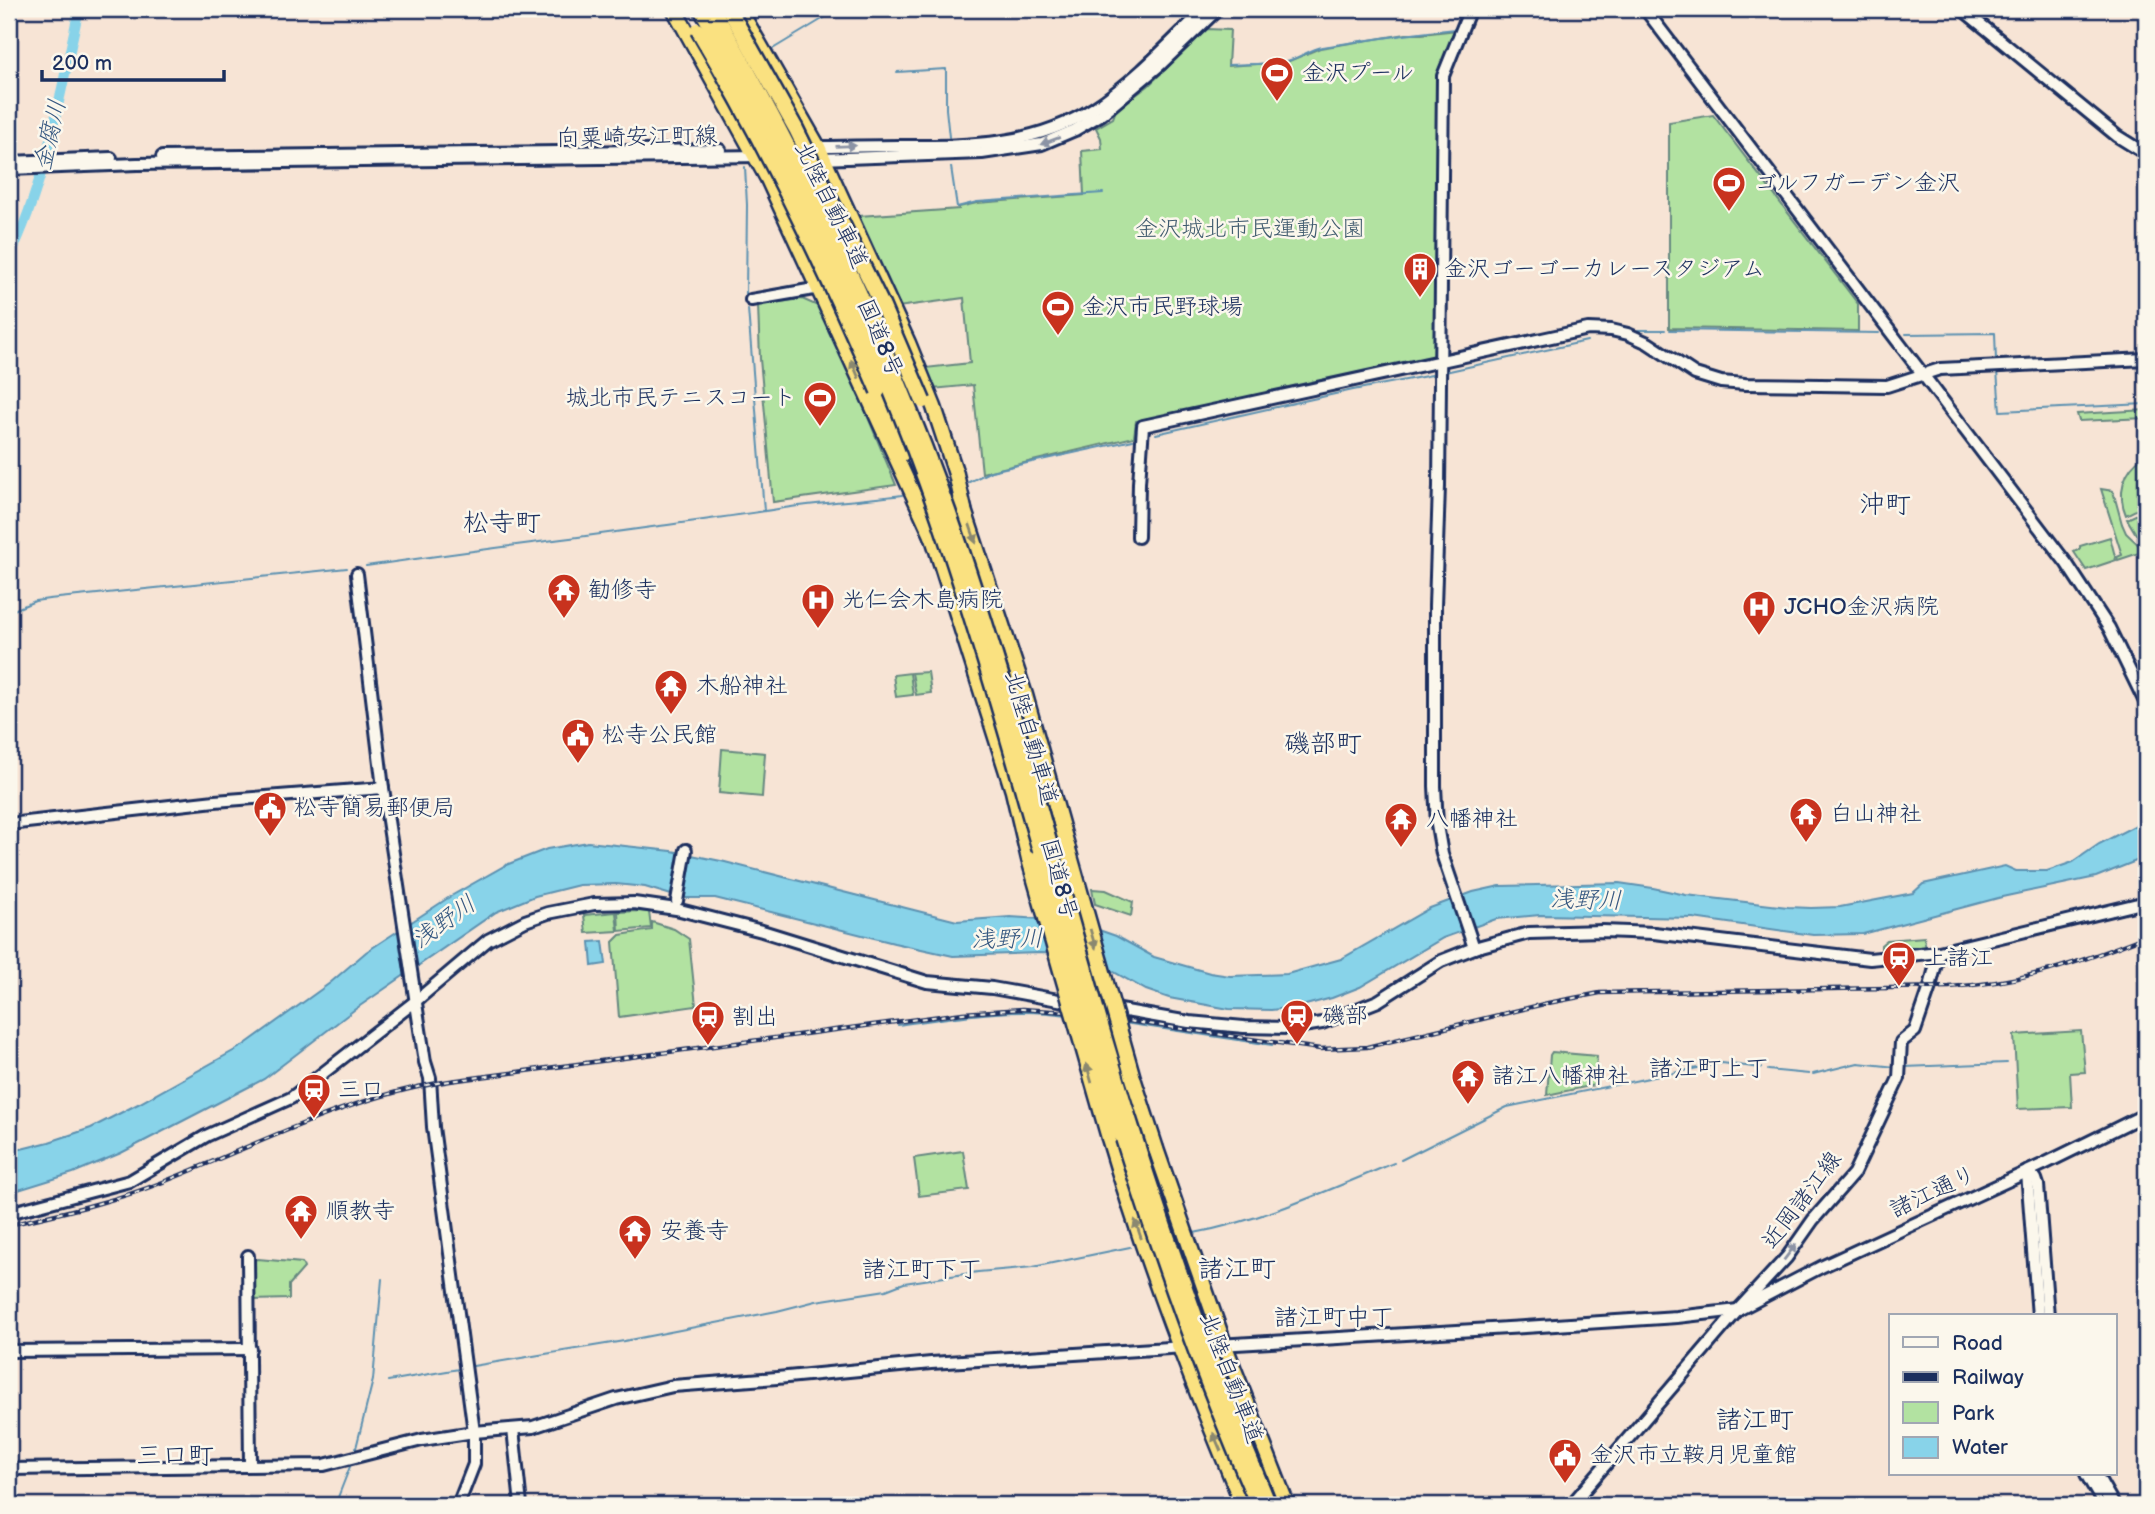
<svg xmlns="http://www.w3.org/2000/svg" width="2155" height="1514" font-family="'Balsamiq Sans','Klee One',sans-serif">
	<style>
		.green { fill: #b2e2a1; stroke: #668880; stroke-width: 2 }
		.water { fill: #88d3e9; stroke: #5c91b1; stroke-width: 2 }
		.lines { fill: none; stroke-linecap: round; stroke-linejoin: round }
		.stream { stroke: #5c91b1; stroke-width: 2 }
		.river { stroke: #88d3e9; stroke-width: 10 }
		.secondary-casing { stroke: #1b2f5e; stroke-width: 16 }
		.highway-casing { stroke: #1b2f5e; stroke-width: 19 }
		.secondary { stroke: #fbf7ec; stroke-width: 10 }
		.highway { stroke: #fae180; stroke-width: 14 }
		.rail-casing { stroke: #1b2f5e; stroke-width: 4.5 }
		.rail { stroke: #fbf7ec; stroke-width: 2; stroke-dasharray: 5; stroke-linecap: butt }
		.highway-bridge-casing { stroke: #1b2f5e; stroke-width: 19; stroke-linecap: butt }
		.highway-bridge { stroke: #fae180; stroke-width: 14 }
		.oneway { fill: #8b93a5 }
		.oneway2 { fill: #8a886f }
		.labels { text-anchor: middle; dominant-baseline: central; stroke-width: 5; stroke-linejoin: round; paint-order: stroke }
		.poi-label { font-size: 23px; fill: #1b2f5e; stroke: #fbf7ec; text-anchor: start }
		.street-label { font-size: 23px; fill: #1b2f5e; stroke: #fbf7ec }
		.park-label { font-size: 23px; fill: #415c6f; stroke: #fbf7ec }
		.water-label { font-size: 24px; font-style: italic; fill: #365881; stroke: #fbf7ec }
		.neighbourhood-label { font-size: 24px; fill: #1b2f5e; stroke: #fbf7ec }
		.quarter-label { font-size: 26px; fill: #1b2f5e; stroke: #fbf7ec }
	</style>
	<rect width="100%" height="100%" fill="#f7e4d5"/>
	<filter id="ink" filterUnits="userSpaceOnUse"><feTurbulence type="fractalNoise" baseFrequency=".0143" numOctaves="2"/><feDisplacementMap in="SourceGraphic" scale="14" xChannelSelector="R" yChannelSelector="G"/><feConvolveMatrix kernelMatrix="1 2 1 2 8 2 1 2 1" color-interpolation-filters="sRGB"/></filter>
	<g filter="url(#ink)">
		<!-- green -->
		<g class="green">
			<path d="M1207,29L1230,30L1228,66L1287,62L1320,48L1406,34H1422L1457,30L1439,75L1435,356L1136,421L1134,437L982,473L973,385L933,389L925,368L970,363L964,298L898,307L858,221L859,216L959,209V207L977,203L1084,195L1082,151L1102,149L1101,138L1096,128L1113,118L1116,110L1148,86Z"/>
			<path d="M1713,115L1858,304V331L1669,328V122Z"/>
			<path d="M802,299L818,306L839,347L896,485L773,502L760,359L758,305Z"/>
			<path d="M2146,410V418L2079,421L2077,414Z"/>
			<path d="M2143,457L2146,459V505L2126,515C2117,494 2123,469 2143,457Z"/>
			<path d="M2101,489L2113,491L2122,524L2126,533L2145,551L2118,560L2117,557L2122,555Z"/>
			<path d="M2146,510V542L2136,534L2127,519Z"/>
			<path d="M2110,537L2116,560L2086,570L2074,552L2080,549V546Z"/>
			<path d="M928,672L931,693L916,695L912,673Z"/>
			<path d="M910,673L913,695L896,697L893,675Z"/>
			<path d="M722,749L765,753L762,797L719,793Z"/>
			<path d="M1092,889L1106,890L1133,902L1131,916L1095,904Z"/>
			<path d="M638,911L649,912L651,928L619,931L618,912Z"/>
			<path d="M616,912L618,931L586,933L584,915Z"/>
			<path d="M652,922L674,929L689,939L696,1006L619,1017L613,942L620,935L652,930Z"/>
			<path d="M1924,937L1926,949L1881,954V945L1887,940Z"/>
			<path d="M2081,1031L2085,1072L2070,1073L2072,1107L2018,1109L2014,1035Z"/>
			<path d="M1552,1052L1597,1056L1595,1085L1547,1095L1550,1055Z"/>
			<path d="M963,1151L969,1190L919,1196L914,1158Z"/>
			<path d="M258,1259L302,1263L304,1268L289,1285V1299L252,1300L251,1260Z"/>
		</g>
		<!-- water -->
		<g class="water">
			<path d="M2146,820V857L2096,877L2002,897L1863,934L1813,935L1693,918L1540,915L1496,919L1443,938L1360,987L1332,998L1298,1007L1271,1010L1229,1009L1169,998L1146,990L1105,967L1072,954L1040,953L953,956L894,943L715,898H681L645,887L616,884L579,885L535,896L496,912L354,1010L264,1079L121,1153L73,1173L9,1193V1152L49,1142L91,1128L140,1103L244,1045L330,983L366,952L451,896L506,865L547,849L588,842L672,851L721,861L957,921L1010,917L1073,921L1116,936L1154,957L1210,973L1230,976L1287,974L1341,959L1430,908L1473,892L1500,886L1619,883L1653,888L1686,895L1788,907L1811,908L1840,907L1913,893L1923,884L2005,866L2016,871H2047L2073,862L2099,844Z"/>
			<path d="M603,941L606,964L592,966L590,942Z"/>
		</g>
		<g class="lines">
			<!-- stream -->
			<g class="stream">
				<path d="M771,50L839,9"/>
				<path d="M1228,65C1242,64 1275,64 1287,61C1300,58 1310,49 1323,47C1367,40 1411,33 1456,29"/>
				<path d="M897,72L946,69V109L949,137"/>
				<path d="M745,167L747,205L746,294"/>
				<path d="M951,167L957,207L977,202L1103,193"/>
				<path d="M748,309L764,511"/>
				<path d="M1638,330H1665"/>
				<path d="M1670,330L1879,333"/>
				<path d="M1906,334L1995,333L1996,361"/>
				<path d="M1997,371L2000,411L2146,404"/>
				<path d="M1445,372L1587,341"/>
				<path d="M1156,434L1353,390L1432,375"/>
				<path d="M969,482L991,471L1133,440"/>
				<path d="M366,566C507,545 650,529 791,507C828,502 865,500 902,495"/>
				<path d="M9,612L35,601L49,599L347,568"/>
				<path d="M1124,1023L1272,1045"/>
				<path d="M898,1025C955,1017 1010,1007 1067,1015"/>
				<path d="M1904,1067L2007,1063"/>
				<path d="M1768,1070L1809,1074"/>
				<path d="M1813,1074L1858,1063L1896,1067"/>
				<path d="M1401,1160L1507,1107L1722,1063L1761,1068"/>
				<path d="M1194,1233C1264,1220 1328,1190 1394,1163"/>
				<path d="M473,1366L624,1341L777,1311L816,1301L886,1290L904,1283L978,1272L1033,1267L1130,1247"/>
				<path d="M388,1381L459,1369"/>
				<path d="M355,1452L373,1380L382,1279"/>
				<path d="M335,1505L351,1464"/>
			</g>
			<!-- river -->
			<path class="river" d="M9,258C47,180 60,93 79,9"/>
			<defs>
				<g id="secondary">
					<path d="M1470,9L1443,76L1439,486L1435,606V786L1437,825L1442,854L1474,948"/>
					<path d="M1645,9L2067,564L2109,628L2146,704"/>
					<path d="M1962,9L2117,136L2146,154"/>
					<path d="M813,147C841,147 870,146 898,146C968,146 1033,147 1094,108C1135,81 1170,43 1205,9"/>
					<path d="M162,157L720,150"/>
					<path d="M820,159L982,153L1042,144L1075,130L1102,114L1160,65L1218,9"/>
					<path d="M9,162L111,158"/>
					<path d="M9,169L137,164L762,156"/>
					<path d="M751,300L820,288"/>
					<path d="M1138,537L1139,483L1143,426L1588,329L1611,330L1628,334L1648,343L1695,374L1721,382L1745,384L1887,386L1940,369L2146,359"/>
					<path d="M357,574L383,788L425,1062L430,1078L433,1127L474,1432V1464L458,1505"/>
					<path d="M9,824L215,801L383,788"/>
					<path d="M677,901L686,850"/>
					<path d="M1091,1005L1189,1022L1244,1027L1290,1028L1322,1023L1378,1001L1441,961L1474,948L1529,933L1603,931L1654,933L1870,959L1939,952L2146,902"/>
					<path d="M2027,1172L2036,1179L2038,1185L2048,1316"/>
					<path d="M2027,1172L2038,1316"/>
					<path d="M9,1213L130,1181L206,1136L291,1098L417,1000L488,940L525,921L548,913L594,904L634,903L676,909L762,931L927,982L992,988L1075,1003"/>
					<path d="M248,1256L250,1464"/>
					<path d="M1201,1346L1525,1327L1677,1317L1738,1310L1821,1267L2044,1164L2146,1114"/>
					<path d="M9,1351L250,1349"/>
					<path d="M513,1429L521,1505"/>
					<path d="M9,1469L324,1465L422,1440L474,1432L533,1427L616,1399L673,1386L777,1378L931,1363L1185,1347"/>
					<path d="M2086,1474L2104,1505"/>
					<path d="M2096,1474L2114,1505"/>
					<path d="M1571,1505L1738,1310L1787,1257L1813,1220L1854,1173L1899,1078L1901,1042L1915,1031L1930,987L1939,952"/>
				</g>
				<g id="highway">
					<path d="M674,9L768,179L935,542"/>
					<path d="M739,9L818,147L908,343L934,407L956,474L964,509"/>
					<path d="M878,391L902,454"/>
					<path d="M961,501L1025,695L1068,849"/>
					<path d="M932,535L1013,791L1029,859"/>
					<path d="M1109,1138C1146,1264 1193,1385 1243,1505"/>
					<path d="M1156,1149L1224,1344L1287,1505"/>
				</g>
			</defs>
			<!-- secondary casing -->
			<use href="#secondary" class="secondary-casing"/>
			<!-- highway casing -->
			<use href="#highway" class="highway-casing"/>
			<!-- secondary -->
			<use href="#secondary" class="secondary"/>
			<!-- highway -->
			<use href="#highway" class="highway"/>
			<defs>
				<path id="rail" d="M9,1225C61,1213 113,1202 163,1182C257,1145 349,1096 450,1081L963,1013L1022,1009L1066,1012L1320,1049L1367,1047L1548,1003L1600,993L1949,987C2023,983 2078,963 2146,936"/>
			</defs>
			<!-- rail casing -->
			<use href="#rail" class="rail-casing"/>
			<!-- rail -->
			<use href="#rail" class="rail"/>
			<defs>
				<g id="highway-bridge">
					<path d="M701,9C795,172 878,340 939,518C998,691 1044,868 1094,1043C1140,1200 1193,1355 1258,1505"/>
					<path d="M713,9C805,170 886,336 948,511C1009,685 1054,865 1106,1043C1152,1200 1205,1354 1269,1505"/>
					<path d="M729,9L796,129L882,305L923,401"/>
					<path d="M698,30C767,146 825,267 878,391"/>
					<path d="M1068,849L1133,1078L1156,1149"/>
					<path d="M1029,859L1109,1138"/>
				</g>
			</defs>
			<!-- highway-bridge casing -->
			<use href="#highway-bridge" class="highway-bridge-casing"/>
			<!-- highway-bridge -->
			<use href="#highway-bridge" class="highway-bridge"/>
		</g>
		<!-- one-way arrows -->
		<defs><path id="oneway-solid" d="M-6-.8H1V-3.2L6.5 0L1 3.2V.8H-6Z" transform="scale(1.75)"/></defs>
		<g class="oneway">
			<use href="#oneway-solid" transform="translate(1050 141) rotate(160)"/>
			<use href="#oneway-solid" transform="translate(846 146) rotate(-2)"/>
			<use href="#oneway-solid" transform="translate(1790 1252) rotate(-53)"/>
		</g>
		<g class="oneway2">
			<use href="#oneway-solid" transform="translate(855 369) rotate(-113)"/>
			<use href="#oneway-solid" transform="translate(973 534) rotate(71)"/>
			<use href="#oneway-solid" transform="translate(1093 939) rotate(74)"/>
			<use href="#oneway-solid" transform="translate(1089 1073) rotate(-106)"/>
			<use href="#oneway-solid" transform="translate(1138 1229) rotate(-109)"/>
			<use href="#oneway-solid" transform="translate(1217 1442) rotate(-113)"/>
		</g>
	</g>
	<!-- icons -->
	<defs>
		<symbol id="stadium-pin" viewBox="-11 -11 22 30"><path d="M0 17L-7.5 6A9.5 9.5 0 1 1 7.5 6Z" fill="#c8321e" stroke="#fbf7ec"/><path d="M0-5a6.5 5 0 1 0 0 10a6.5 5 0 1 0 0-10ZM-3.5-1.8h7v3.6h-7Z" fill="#fff"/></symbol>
		<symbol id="building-pin" viewBox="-11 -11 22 30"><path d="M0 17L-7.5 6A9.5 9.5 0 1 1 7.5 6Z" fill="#c8321e" stroke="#fbf7ec"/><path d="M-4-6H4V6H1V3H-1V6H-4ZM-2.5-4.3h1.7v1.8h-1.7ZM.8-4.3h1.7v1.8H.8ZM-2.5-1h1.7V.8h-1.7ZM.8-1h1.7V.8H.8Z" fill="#fff"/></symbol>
		<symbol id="temple-pin" viewBox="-11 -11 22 30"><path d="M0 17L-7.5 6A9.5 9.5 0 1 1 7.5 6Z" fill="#c8321e" stroke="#fbf7ec"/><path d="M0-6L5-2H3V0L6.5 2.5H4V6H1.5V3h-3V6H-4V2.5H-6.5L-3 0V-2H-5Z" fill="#fff"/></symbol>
		<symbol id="hospital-pin" viewBox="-11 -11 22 30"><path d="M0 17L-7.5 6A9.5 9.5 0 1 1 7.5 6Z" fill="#c8321e" stroke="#fbf7ec"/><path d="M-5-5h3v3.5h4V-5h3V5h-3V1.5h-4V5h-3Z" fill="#fff"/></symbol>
		<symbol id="civic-pin" viewBox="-11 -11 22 30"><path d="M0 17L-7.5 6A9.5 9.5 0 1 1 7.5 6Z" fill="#c8321e" stroke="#fbf7ec"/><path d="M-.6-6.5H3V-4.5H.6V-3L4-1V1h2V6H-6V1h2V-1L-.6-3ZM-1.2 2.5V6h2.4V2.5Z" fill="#fff"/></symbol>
		<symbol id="station-pin" viewBox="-11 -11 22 30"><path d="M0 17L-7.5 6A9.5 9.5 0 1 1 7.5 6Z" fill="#c8321e" stroke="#fbf7ec"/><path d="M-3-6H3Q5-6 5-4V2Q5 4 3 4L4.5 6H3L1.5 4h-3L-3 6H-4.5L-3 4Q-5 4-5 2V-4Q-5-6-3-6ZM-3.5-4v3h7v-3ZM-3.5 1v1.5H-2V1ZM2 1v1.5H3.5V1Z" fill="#fff"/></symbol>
	</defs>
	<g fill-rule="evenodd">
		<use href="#stadium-pin" x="1258" y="54" width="38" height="52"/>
		<use href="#stadium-pin" x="1710" y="164" width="38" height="52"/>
		<use href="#building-pin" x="1401" y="250" width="38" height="52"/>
		<use href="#stadium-pin" x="1039" y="288" width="38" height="52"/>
		<use href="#stadium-pin" x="801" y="379" width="38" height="52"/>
		<use href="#temple-pin" x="545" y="571" width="38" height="52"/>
		<use href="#hospital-pin" x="799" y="581" width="38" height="52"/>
		<use href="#hospital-pin" x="1740" y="588" width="38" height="52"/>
		<use href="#temple-pin" x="652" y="667" width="38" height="52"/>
		<use href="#civic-pin" x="559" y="716" width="38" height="52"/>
		<use href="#civic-pin" x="251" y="789" width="38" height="52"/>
		<use href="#temple-pin" x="1787" y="795" width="38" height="52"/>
		<use href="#temple-pin" x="1382" y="800" width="38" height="52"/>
		<use href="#station-pin" x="1880" y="939" width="38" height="52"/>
		<use href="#station-pin" x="1278" y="997" width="38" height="52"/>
		<use href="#station-pin" x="689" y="998" width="38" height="52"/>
		<use href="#temple-pin" x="1449" y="1057" width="38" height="52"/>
		<use href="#station-pin" x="295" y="1071" width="38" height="52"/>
		<use href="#temple-pin" x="282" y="1192" width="38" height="52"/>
		<use href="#temple-pin" x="616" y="1212" width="38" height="52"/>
		<use href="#civic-pin" x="1546" y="1436" width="38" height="52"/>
	</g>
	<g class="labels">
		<!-- poi labels -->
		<g class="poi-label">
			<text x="1302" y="73">金沢プール</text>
			<text x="1754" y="183">ゴルフガーデン金沢</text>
			<text x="1444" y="269">金沢ゴーゴーカレースタジアム</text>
			<text x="1082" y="307">金沢市民野球場</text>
			<text x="796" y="398" text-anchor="end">城北市民テニスコート</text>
			<text x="588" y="590">勧修寺</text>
			<text x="842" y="600">光仁会木島病院</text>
			<text x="1784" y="607">JCHO金沢病院</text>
			<text x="696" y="686">木船神社</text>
			<text x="602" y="735">松寺公民館</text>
			<text x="294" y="808">松寺簡易郵便局</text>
			<text x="1830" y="814">白山神社</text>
			<text x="1426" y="819">八幡神社</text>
			<text x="1924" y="958">上諸江</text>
			<text x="1322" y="1016">磯部</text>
			<text x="732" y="1017">割出</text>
			<text x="1492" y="1076">諸江八幡神社</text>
			<text x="338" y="1090">三口</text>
			<text x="326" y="1211">順教寺</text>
			<text x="660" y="1231">安養寺</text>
			<text x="1590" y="1455">金沢市立鞍月児童館</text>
		</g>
		<!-- street labels -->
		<g class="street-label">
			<text transform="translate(637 137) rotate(-1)">向粟崎安江町線</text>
			<text transform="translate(831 205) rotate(64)">北陸自動車道</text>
			<text transform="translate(880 338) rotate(67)">国道8号</text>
			<text transform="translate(1031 738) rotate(74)">北陸自動車道</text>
			<text transform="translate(1059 879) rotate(75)">国道8号</text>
			<text transform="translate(1933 1192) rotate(-25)">諸江通り</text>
			<text transform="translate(1802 1200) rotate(-53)">近岡諸江線</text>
			<text transform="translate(1231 1378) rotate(69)">北陸自動車道</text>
		</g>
		<!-- park labels -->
		<g class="park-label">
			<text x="1250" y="229">金沢城北市民運動公園</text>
		</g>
		<!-- water labels -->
		<g class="water-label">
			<text transform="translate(50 135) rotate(-77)">金腐川</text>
			<text transform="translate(1586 900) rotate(1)">浅野川</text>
			<text transform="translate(444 922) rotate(-36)">浅野川</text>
			<text transform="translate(1007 939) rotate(-1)">浅野川</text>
		</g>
		<!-- neighbourhood labels -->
		<g class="neighbourhood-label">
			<text x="1709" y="1068">諸江町上丁</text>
			<text x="922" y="1269">諸江町下丁</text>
			<text x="1334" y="1317">諸江町中丁</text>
		</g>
		<!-- quarter labels -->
		<g class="quarter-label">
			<text x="1885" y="505">沖町</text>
			<text x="502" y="523">松寺町</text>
			<text x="1323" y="744">磯部町</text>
			<text x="1237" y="1269">諸江町</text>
			<text x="1755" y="1420">諸江町</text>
			<text x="175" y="1456">三口町</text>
		</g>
	</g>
	<!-- margin -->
	<rect width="2155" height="1514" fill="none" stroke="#fbf7ec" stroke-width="35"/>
	<rect x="18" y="18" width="2120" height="1479" fill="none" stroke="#1b2f5e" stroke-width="2.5" filter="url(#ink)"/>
	<!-- legend -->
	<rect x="1889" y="1314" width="228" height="161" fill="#fbf7ec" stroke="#a1a7b3" stroke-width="2"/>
	<rect x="1903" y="1337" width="35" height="10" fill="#fbf7ec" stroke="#a1a7b3" stroke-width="2"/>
	<text x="1952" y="1350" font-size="21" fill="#1b2f5e">Road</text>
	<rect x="1903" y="1372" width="35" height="10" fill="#1b2f5e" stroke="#a1a7b3" stroke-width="2"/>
	<text x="1952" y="1384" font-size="21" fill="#1b2f5e">Railway</text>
	<rect x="1903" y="1402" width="35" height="21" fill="#b2e2a1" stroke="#a1a7b3" stroke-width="2"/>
	<text x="1952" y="1420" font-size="21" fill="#1b2f5e">Park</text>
	<rect x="1903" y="1437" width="35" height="21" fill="#88d3e9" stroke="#a1a7b3" stroke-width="2"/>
	<text x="1952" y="1454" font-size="21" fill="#1b2f5e">Water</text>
	<!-- scale -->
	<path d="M42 70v10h182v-10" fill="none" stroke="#1b2f5e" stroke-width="3.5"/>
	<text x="52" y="70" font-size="21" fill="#1b2f5e" stroke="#fbf7ec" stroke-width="5" paint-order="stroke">200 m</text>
</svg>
